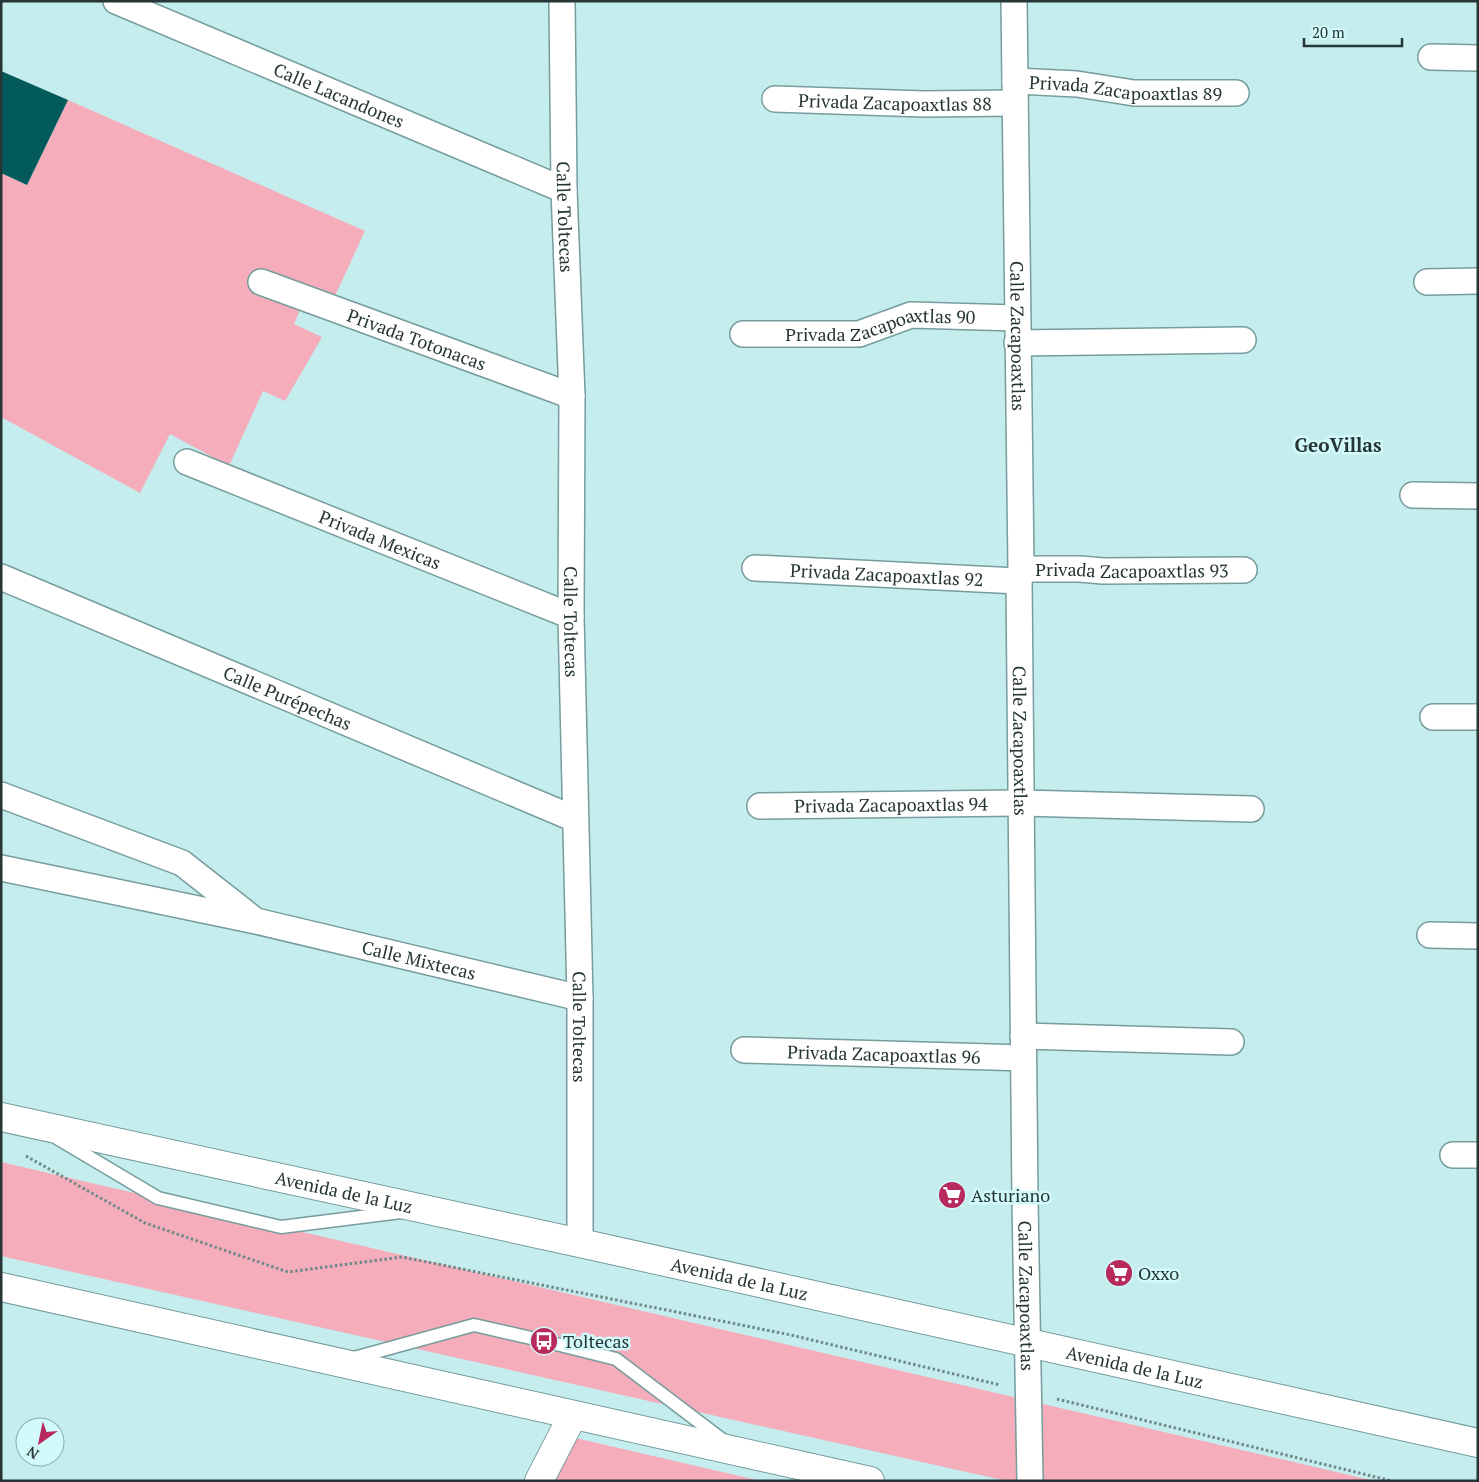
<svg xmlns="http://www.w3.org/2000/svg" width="1479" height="1482" font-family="'PT Serif',serif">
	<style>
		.green { fill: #f5adbc }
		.building { fill: #025a5b }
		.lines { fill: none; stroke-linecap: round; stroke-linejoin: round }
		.lane-casing { stroke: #769c9c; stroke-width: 15 }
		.street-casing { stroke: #769c9c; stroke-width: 28 }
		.secondary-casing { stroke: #769c9c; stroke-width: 30 }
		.path { stroke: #6f8989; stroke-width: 3; stroke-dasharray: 2.5 2.5; stroke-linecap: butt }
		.lane { stroke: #fff; stroke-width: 12 }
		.street { stroke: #fff; stroke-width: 25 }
		.secondary { stroke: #fff; stroke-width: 28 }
		.labels { text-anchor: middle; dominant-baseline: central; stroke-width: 5; stroke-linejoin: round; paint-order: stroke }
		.street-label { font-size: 18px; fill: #263535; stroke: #d2fafa }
		.poi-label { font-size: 18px; fill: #263535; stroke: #d2fafa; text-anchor: start }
		.neighbourhood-label { font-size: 19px; font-weight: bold; fill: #263535; stroke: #d2fafa }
	</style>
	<rect width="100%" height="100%" fill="#c5eded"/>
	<!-- green -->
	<g class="green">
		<path d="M68,100L365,231L327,313L303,303L294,324L322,337L285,401L263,391L229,466L170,434L140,493L1,417V173L27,185Z"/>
		<path d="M1,1162L1375,1481H1007L1,1256Z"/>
		<path d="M567,1436L761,1481H545Z"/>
	</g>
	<!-- building -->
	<path class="building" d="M1,71L68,100L27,185L1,173Z"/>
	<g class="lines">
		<defs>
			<g id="lane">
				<path d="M57,1138L158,1198L281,1227L401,1212"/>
				<path d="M350,1359L474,1325L544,1341L616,1359L724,1441"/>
			</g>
			<g id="street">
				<path id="s1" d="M116,1L564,190"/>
				<path id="s2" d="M562,1L564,190L572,396L571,616L580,998V1243"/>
				<path id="s3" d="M1014,1L1021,569L1019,581L1025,1201L1030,1481"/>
				<path d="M1431,57L1478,58"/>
				<path id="s4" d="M1015,81L1077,84L1134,93H1236"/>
				<path id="s5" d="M775,99L924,104L1015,103"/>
				<path id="s6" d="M261,282L572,396"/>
				<path d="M1427,282L1478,281"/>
				<path id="s7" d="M743,334H859L911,315L1017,318"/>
				<path d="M1017,343L1243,340"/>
				<path id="s8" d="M187,462L571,616"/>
				<path d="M1413,495L1478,496"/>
				<path id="s9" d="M755,568L1019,581"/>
				<path id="s10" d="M1021,569H1080L1103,571L1244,570"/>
				<path id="s11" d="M1,577L575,819"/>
				<path d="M1433,717H1478"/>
				<path d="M1,795L182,863L252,918"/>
				<path id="s12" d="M760,806L1022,803L1251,809"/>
				<path id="s13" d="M1,868L256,921L580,998"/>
				<path d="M1430,935L1478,936"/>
				<path d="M1023,1036L1231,1042"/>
				<path id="s14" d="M744,1050L1023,1058"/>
				<path d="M1453,1155H1478"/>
			</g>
			<g id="secondary">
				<path id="s15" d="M1,1117L580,1243L1478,1443"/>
				<path d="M1,1287L870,1481"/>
				<path d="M539,1481L573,1415"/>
			</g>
		</defs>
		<!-- lane casing -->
		<use href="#lane" class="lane-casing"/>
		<!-- street casing -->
		<use href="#street" class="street-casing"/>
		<!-- secondary casing -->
		<use href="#secondary" class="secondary-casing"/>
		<!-- path -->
		<g class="path">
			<path d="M26,1156L145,1223L288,1272L402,1257L791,1335L1000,1385"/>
			<path d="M1057,1399L1392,1481"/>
		</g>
		<!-- lane -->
		<use href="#lane" class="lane"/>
		<!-- street -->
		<use href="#street" class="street"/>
		<!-- secondary -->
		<use href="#secondary" class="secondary"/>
	</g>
	<!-- icons -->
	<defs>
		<symbol id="supermarket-disc" viewBox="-11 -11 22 22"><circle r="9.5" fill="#b82a5d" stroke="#d2fafa"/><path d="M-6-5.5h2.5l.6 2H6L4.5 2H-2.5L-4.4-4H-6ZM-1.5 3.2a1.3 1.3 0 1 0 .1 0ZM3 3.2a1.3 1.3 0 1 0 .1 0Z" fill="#fff"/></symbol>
		<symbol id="bus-disc" viewBox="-11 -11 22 22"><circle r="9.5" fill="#b82a5d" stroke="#d2fafa"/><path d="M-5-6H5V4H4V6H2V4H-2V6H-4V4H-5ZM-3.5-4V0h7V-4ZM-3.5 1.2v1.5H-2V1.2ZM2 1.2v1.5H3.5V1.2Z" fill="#fff"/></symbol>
	</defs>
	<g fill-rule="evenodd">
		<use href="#supermarket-disc" x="936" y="1179" width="32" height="32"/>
		<use href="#supermarket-disc" x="1103" y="1257" width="32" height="32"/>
		<use href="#bus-disc" x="528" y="1325" width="32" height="32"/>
	</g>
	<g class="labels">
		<!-- street labels -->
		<g class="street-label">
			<text stroke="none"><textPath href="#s4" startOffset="111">Privada Zacapoaxtlas 89</textPath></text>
			<text stroke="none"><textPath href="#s1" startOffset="242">Calle Lacandones</textPath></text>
			<text stroke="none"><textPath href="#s5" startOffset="120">Privada Zacapoaxtlas 88</textPath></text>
			<text stroke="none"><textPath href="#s2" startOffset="216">Calle Toltecas</textPath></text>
			<text stroke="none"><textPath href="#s7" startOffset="139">Privada Zacapoaxtlas 90</textPath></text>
			<text stroke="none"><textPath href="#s3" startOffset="335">Calle Zacapoaxtlas</textPath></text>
			<text stroke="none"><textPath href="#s6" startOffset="166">Privada Totonacas</textPath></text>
			<text stroke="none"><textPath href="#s8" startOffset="208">Privada Mexicas</textPath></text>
			<text stroke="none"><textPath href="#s10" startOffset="111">Privada Zacapoaxtlas 93</textPath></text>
			<text stroke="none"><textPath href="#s9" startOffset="132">Privada Zacapoaxtlas 92</textPath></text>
			<text stroke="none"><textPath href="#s2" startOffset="621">Calle Toltecas</textPath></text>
			<text stroke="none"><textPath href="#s11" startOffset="311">Calle Purépechas</textPath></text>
			<text stroke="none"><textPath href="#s3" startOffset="740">Calle Zacapoaxtlas</textPath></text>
			<text stroke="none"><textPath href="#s12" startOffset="131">Privada Zacapoaxtlas 94</textPath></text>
			<text stroke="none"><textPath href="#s13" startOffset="428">Calle Mixtecas</textPath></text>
			<text stroke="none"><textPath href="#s2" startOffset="1026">Calle Toltecas</textPath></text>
			<text stroke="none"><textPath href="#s14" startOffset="140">Privada Zacapoaxtlas 96</textPath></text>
			<text stroke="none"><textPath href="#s15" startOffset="351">Avenida de la Luz</textPath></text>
			<text stroke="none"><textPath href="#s15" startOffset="756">Avenida de la Luz</textPath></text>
			<text stroke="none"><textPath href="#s3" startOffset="1295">Calle Zacapoaxtlas</textPath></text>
			<text stroke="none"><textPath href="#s15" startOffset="1161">Avenida de la Luz</textPath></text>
		</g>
		<!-- poi labels -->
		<g class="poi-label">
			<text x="971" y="1195">Asturiano</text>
			<text x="1138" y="1273">Oxxo</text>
			<text x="563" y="1341">Toltecas</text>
		</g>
		<!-- neighbourhood labels -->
		<g class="neighbourhood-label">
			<text x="1338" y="444">GeoVillas</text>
		</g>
	</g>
	<!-- border -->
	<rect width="1479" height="1482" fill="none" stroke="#263535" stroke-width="5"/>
	<!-- north arrow -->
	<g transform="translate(40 1442) rotate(213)"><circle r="24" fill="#d2fafa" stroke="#8dabab"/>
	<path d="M0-4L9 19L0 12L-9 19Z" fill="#b82a5d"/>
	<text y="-8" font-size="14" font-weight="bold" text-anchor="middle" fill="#263535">N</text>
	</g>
	<!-- scale -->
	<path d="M1304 38v8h98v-8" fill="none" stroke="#263535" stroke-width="2.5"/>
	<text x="1312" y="38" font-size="15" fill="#263535" stroke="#d2fafa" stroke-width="4" paint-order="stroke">20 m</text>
</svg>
